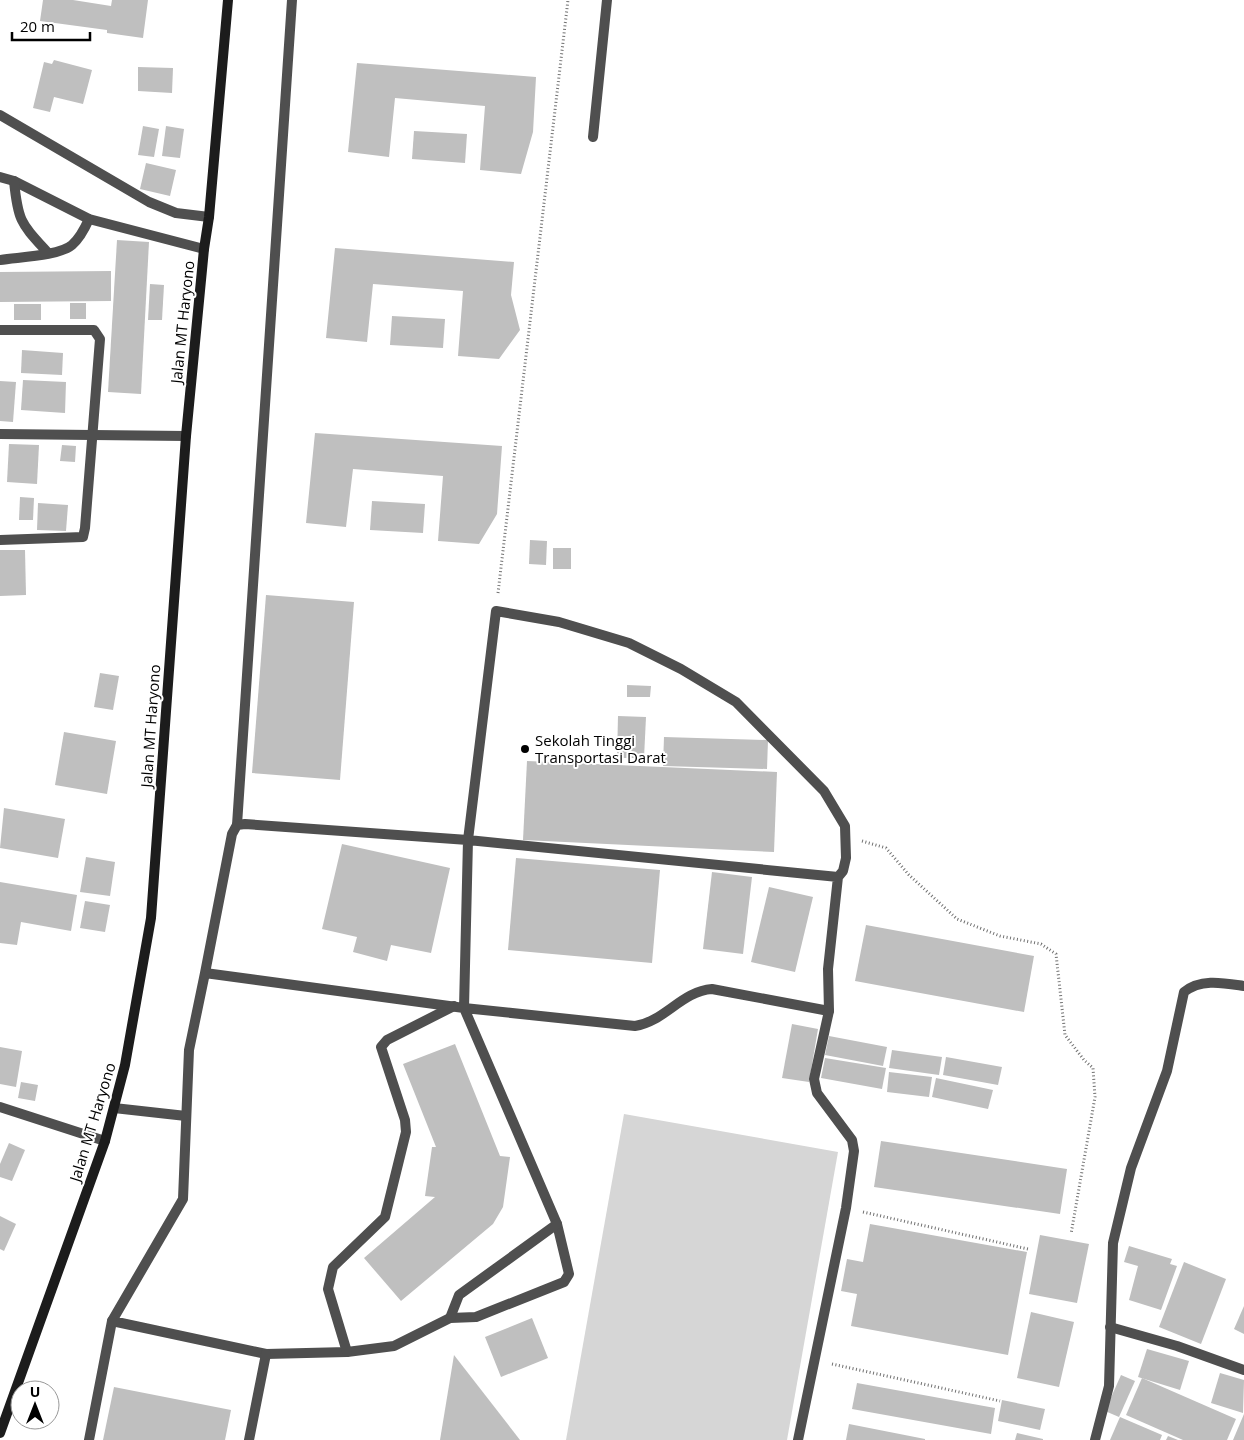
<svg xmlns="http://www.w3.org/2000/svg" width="1244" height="1440" font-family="'Open Sans',sans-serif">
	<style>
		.green { fill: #d6d6d6 }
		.building { fill: #bfbfbf }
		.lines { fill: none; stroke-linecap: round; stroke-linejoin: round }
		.path { stroke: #717171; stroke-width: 3; stroke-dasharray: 1 2.5; stroke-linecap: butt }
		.service { stroke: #4f4f4f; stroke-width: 10 }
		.minor { stroke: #4f4f4f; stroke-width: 10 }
		.secondary { stroke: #1c1c1c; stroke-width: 10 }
		.poi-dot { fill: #000; stroke: #fff; stroke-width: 2 }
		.labels { text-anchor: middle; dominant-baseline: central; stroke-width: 4; stroke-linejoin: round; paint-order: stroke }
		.street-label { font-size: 15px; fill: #000; stroke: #fff }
		.poi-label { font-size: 15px; fill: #000; stroke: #fff; text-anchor: start }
	</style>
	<rect width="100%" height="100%" fill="#fff"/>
	<!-- green -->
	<path class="green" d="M624,1114L838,1152L787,1440H566Z"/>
	<!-- building -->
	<g class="building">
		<path d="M43,0H73L111,6L112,0H148L143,38L107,33V30L40,21Z"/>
		<path d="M54,60L92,70L83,104L54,97L50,112L33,108L44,62L52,64Z"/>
		<path d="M357,63L536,77L533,132L521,174L480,170L485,106L395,98L389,157L348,152Z"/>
		<path d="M138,67L173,68L172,93L138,91Z"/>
		<path d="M143,126L159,129L154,157L138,155Z"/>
		<path d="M166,126L184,129L180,158L162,156Z"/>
		<path d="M414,131L467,134L465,163L412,159Z"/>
		<path d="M146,163L176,170L170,196L140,189Z"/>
		<path d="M117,240L149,242L141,394L108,392Z"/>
		<path d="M335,248L514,262L511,295L520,330L499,359L458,356L463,291L373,284L367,342L326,338Z"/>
		<path d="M111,271V301L0,302V272Z"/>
		<path d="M150,284L164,285L162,320H148Z"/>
		<rect x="70" y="303" width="16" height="16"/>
		<rect x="14" y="304" width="27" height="16"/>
		<path d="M392,316L445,319L443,348L390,345Z"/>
		<path d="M22,350L63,353L62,375L21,373Z"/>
		<path d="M23,380L66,382L65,413L21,410Z"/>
		<path d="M0,381L16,382L13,422L0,421Z"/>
		<path d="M315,433L502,446L497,514L479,544L438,541L443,476L353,469L346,527L306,523Z"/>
		<path d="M9,444L39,445L37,484L7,482Z"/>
		<path d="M62,445L76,446L75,462L60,461Z"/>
		<path d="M20,497L34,498L33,520H19Z"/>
		<path d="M372,501L425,504L423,533L370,530Z"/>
		<path d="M38,503L68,505L66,531L37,530Z"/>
		<path d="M530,540L547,541L546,565L529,564Z"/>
		<rect x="553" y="548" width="18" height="21"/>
		<path d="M0,550H25L26,595L0,596Z"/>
		<path d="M266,595L354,602L340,780L252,773Z"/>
		<path d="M100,673L119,676L113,710L94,707Z"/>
		<path d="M627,685L651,686L650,697H627Z"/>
		<path d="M618,716L646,717L644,758H617Z"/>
		<path d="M64,732L116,741L107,794L55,785Z"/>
		<path d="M664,737L768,740L767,769L663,766Z"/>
		<path d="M527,761L777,772L774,852L523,840Z"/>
		<path d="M4,808L65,819L58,858L0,848Z"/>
		<path d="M342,844L450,868L431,953L391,945L387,961L353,952L357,937L322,929Z"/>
		<path d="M86,857L115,862L110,896L80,892Z"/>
		<path d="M516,858L660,870L652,963L508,950Z"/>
		<path d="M712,872L752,877L743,954L703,949Z"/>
		<path d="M0,882L77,895L71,931L21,922L17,945L0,943Z"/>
		<path d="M769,887L813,897L795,972L751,962Z"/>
		<path d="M85,901L110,905L105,932L80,928Z"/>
		<path d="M866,925L1034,956L1024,1012L855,981Z"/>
		<path d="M792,1024L818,1029L809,1082L782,1078Z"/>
		<path d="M829,1036L887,1047L883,1066L825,1055Z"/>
		<path d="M455,1044L500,1156L510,1157L503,1207L493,1224L401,1301L364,1258L435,1197L425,1196L432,1147H436L403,1064Z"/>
		<path d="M0,1047L22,1051L16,1087L0,1084Z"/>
		<path d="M892,1050L942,1057L939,1075L889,1068Z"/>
		<path d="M946,1057L1002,1067L998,1085L943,1075Z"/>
		<path d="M825,1058L886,1068L882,1089L821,1078Z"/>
		<path d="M889,1072L932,1077L929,1097L887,1092Z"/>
		<path d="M936,1078L993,1090L988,1109L932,1097Z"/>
		<path d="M21,1082L38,1085L35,1101L18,1098Z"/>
		<path d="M881,1141L1067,1169L1060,1214L874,1187Z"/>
		<path d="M9,1143L25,1150L12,1181L0,1177V1164Z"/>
		<path d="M0,1216L16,1224L4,1251L0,1249Z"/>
		<path d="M870,1224L1027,1252L1008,1355L851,1326L857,1294L841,1291L847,1259L863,1262Z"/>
		<path d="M1040,1235L1089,1244L1077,1303L1029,1294Z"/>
		<path d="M1129,1246L1172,1259L1170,1264L1177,1266L1161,1310L1129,1300L1138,1266L1124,1262Z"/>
		<path d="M1184,1262L1226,1279L1201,1344L1159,1327Z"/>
		<path d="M1244,1306V1334L1234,1329Z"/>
		<path d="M1031,1312L1074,1322L1059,1387L1017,1378Z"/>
		<path d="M532,1318L548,1358L501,1377L485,1337Z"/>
		<path d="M1147,1349L1189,1361L1180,1390L1138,1377Z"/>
		<path d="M454,1355L520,1440H440Z"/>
		<path d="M1220,1373L1244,1380L1243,1413L1211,1403Z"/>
		<path d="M1121,1375L1135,1381L1119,1417L1105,1411Z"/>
		<path d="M1142,1378L1236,1419L1227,1440H1183L1126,1415Z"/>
		<path d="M857,1383L995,1408L991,1434L852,1409Z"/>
		<path d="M114,1387L231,1410L225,1440H103Z"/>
		<path d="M1002,1400L1045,1409L1040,1430L998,1421Z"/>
		<path d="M1244,1414V1440H1233Z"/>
		<path d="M1120,1417L1162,1435L1160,1440H1110Z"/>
		<path d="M849,1424L925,1439V1440H846Z"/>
		<path d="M1017,1433L1043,1439V1440H1015Z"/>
		<path d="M1168,1436L1178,1440H1166Z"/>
	</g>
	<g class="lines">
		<!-- path -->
		<g class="path">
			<path d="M498,593L568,0"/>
			<path d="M862,841L886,848L909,875L957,919L1000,936L1041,944L1056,954L1065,1035L1084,1060L1093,1068L1095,1097L1071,1234"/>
			<path d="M863,1212L1028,1249"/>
			<path d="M832,1364L1000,1401"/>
		</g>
		<!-- service -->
		<g class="service">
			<path d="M593,137L607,0"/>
			<path d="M0,177L14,181L89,219L204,249"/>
			<path d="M14,181C18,222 21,223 48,253"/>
			<path d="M0,260C18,257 59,256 72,245C80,238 85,228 89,219"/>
			<path d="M237,825L292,0"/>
			<path d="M205,973L232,834L237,825L245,824L468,840L838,877L828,969L829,1011L712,989C682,991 664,1022 635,1026L464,1008L205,973L189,1050L183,1199L112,1321L266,1354L347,1352L394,1346L450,1318L476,1317L564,1282L569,1274L557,1224L464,1008L468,840L496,611L559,622L629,643L681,669L736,702L824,791L845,826L846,858L843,871L838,877"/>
			<path d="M114,1108L186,1116"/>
			<path d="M450,1318L459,1295L557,1224"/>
			<path d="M347,1352L328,1289L333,1267L385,1217L406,1132L405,1120L381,1047L387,1040L454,1006"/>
			<path d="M89,1440L112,1321"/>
			<path d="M249,1440L266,1354"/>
			<path d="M798,1440L846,1208L854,1151L852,1140L817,1093L814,1079L829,1011"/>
		</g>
		<!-- minor -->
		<g class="minor">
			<path d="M0,115L149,202L176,213L209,217"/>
			<path d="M0,330H94L100,339L85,528L83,537L0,540"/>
			<path d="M0,434L186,436"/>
			<path d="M0,1107L105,1141"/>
			<path d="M1110,1327L1177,1346L1244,1370"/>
			<path d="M1095,1440L1109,1386L1113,1243L1131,1168L1167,1071L1184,992C1201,978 1224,983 1244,986"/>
		</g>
		<!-- secondary -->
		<path class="secondary" d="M0,1433L105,1141L125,1065L151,918L186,436L204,249L209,217L228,0"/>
	</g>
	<!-- markers -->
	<circle class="poi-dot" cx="525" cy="749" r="5"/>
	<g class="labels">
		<!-- street labels -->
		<g class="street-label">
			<text transform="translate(182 322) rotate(-84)">Jalan MT Haryono</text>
			<text transform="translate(150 726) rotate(-86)">Jalan MT Haryono</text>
			<text transform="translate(92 1122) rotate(-73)">Jalan MT Haryono</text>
		</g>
		<!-- poi labels -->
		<g class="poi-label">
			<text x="535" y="740">Sekolah Tinggi<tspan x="535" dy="17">Transportasi Darat</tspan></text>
		</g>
	</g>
	<!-- north arrow -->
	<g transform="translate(35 1405)"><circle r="24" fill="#ffffff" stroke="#999999"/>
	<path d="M0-4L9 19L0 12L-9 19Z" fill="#000000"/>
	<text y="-8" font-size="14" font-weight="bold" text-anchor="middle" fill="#000000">U</text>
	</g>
	<!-- scale -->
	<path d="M12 32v8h78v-8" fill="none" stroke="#000000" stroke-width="2.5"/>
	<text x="20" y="32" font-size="15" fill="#000000" stroke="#ffffff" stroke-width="4" paint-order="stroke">20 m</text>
</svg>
